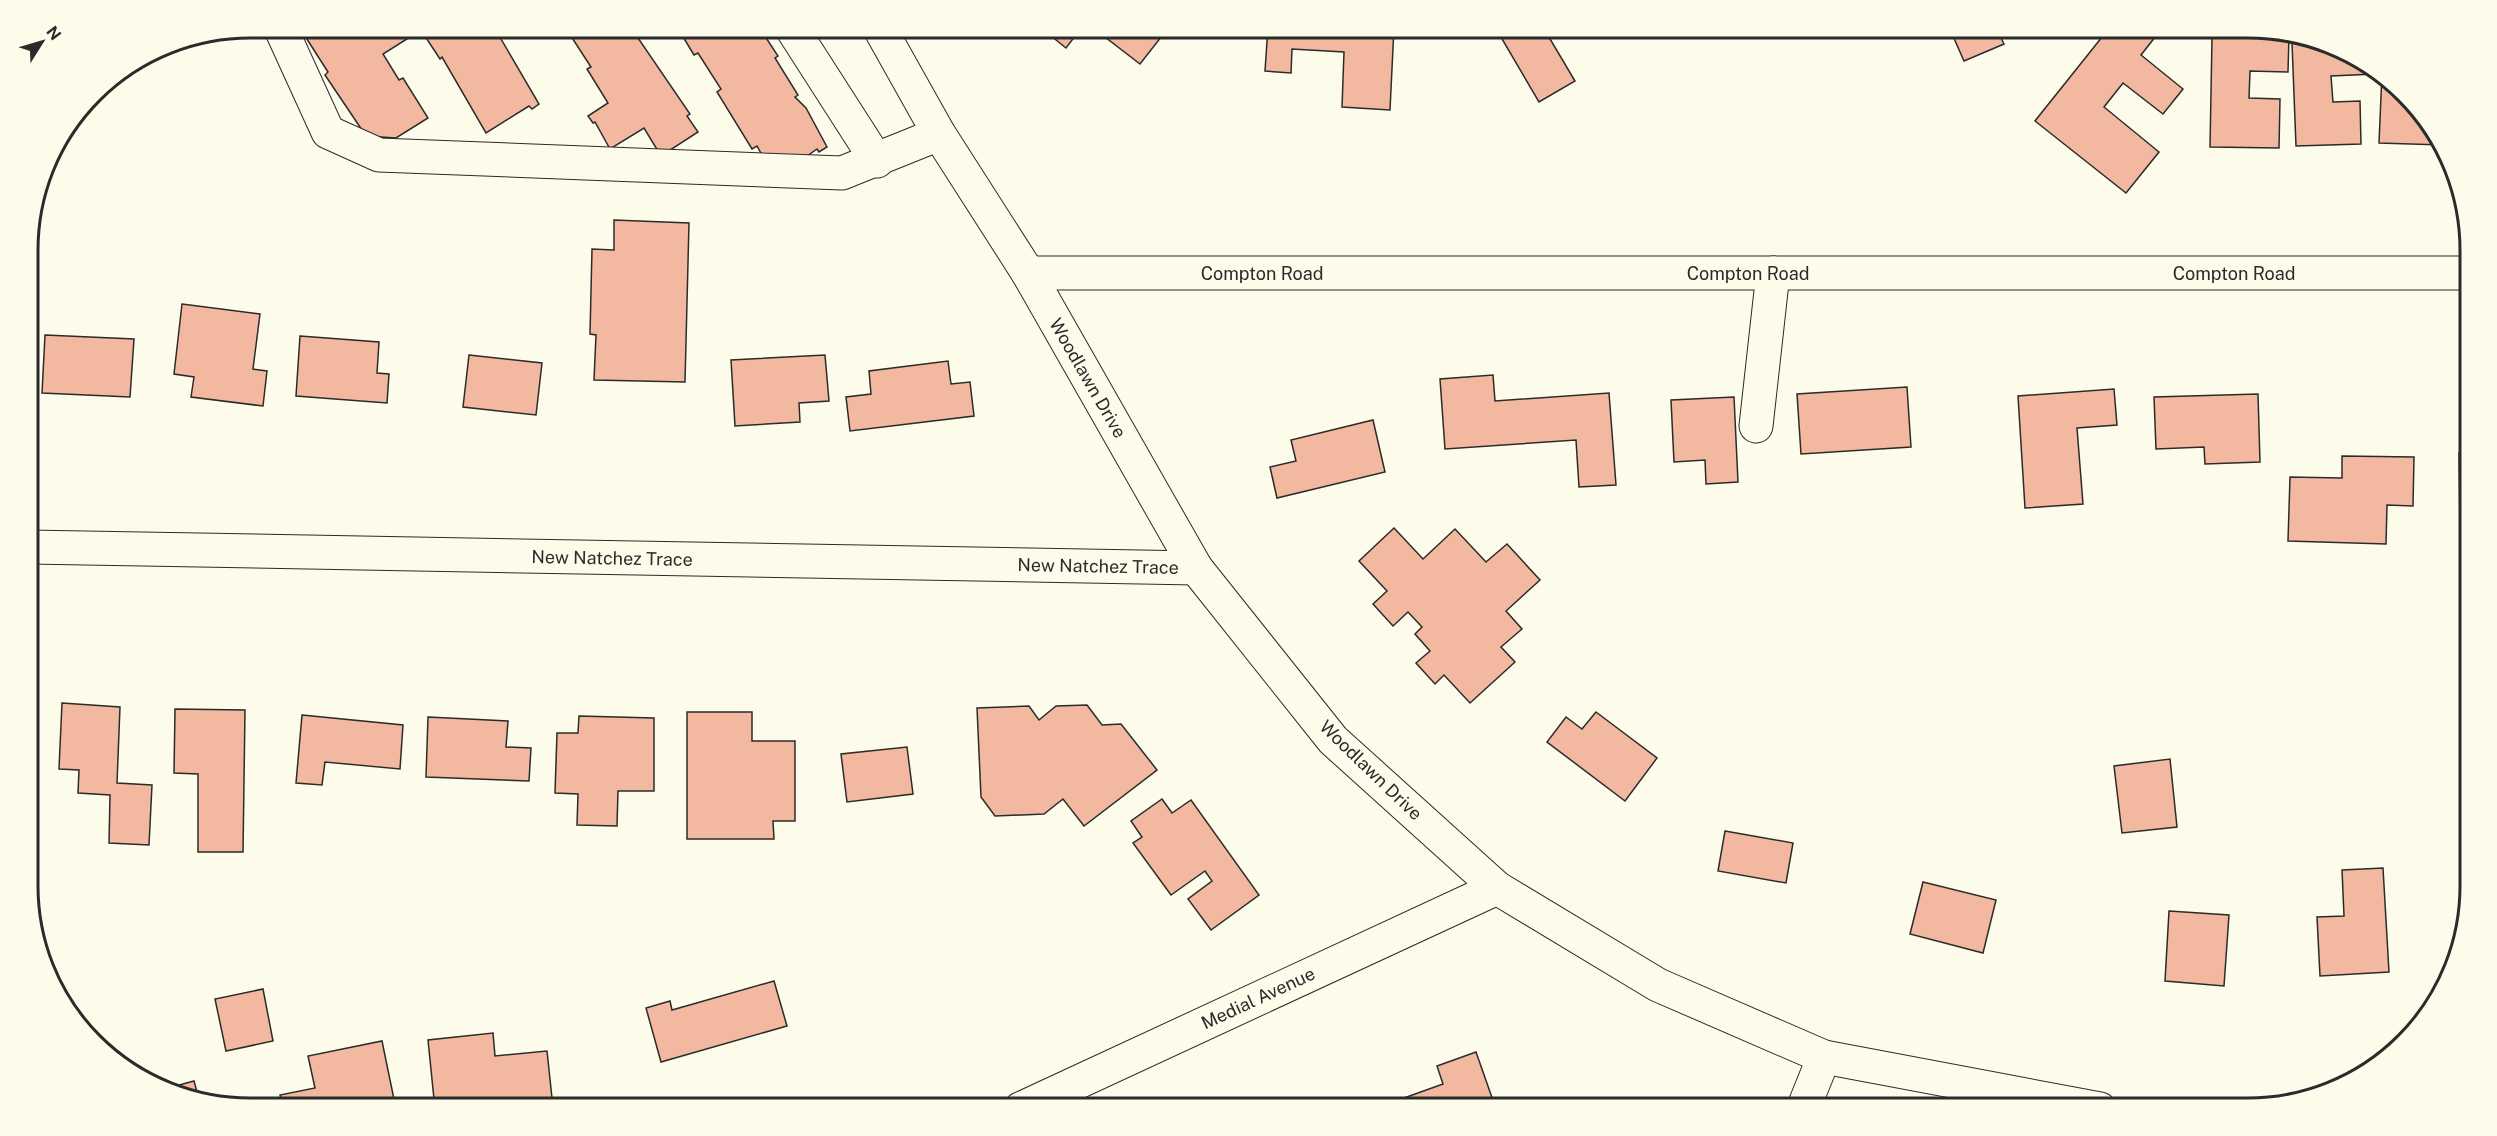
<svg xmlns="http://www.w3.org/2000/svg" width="2497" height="1136" font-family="'Public Sans',sans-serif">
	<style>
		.building { fill: #f2b8a0; stroke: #2b2b2b; stroke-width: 1.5 }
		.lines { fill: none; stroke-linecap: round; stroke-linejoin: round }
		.minor-casing { stroke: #2b2b2b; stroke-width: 35 }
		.major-casing { stroke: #2b2b2b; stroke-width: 35 }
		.minor { stroke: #fdfbea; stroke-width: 33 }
		.major { stroke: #fdfbea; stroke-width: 33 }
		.labels { text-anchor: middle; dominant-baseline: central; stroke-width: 4.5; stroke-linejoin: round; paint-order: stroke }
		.street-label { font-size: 18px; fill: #2b2b2b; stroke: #fdfbea }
		.rim { fill: none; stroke: #2b2b2b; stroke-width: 3 }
	</style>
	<rect width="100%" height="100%" fill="#fdfbea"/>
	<!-- building -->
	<g class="building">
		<path d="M313,27H494L539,104L532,109L529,106L486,133L442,57L440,59L421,30L383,54L399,80L403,78L428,118L396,138L366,136L325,75L328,72L303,33Z"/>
		<path d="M562,27H636L641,36L638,38L690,114L687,116L698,132L661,156L644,128L610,149L595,122L593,123L588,116L608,103L587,69L591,67L567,30L565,31Z"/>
		<path d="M677,27H759L778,56L775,58L798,95L795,97L806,108L827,147L819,152L817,149L807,156L763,157L757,146L752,149L717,92L721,89L698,53L694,55Z"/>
		<path d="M1040,27H1082L1066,48Z"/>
		<path d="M1092,27H1169L1140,64Z"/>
		<path d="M1268,27H1394L1390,110L1342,107L1344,52L1292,49L1291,73L1265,71Z"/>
		<path d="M1495,27H1543L1575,81L1539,102Z"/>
		<path d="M1949,27H1996L2004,44L1964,61Z"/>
		<path d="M2032,27H2060L2036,37Z"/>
		<path d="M2110,27H2163L2141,55L2183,89L2163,114L2123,83L2104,107L2159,152L2126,193L2035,121Z"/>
		<path d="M2246,27L2289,35L2288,72L2250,71L2249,98L2280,99L2279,148L2210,147L2212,38H2246Z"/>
		<path d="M2322,42L2333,44L2375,68V74L2331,76L2333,102L2360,101L2361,144L2296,146L2292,43Z"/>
		<path d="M2382,73L2424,114L2442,145L2379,143Z"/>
		<path d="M614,220L689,223L685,382L594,380L596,335L590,334L592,249L614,250Z"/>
		<path d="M182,304L260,314L253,369L267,371L263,406L191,397L194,377L174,374Z"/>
		<path d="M45,335L134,339L130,397L42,393Z"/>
		<path d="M300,336L379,342L377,373L389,374L387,403L296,396Z"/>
		<path d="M469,355L542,363L536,415L463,407Z"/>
		<path d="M825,355L829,401L799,403L800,422L735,426L731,360Z"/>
		<path d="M948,361L951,384L970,382L974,416L850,431L846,397L871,394L869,371Z"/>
		<path d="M1493,375L1495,401L1609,393L1616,485L1579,487L1576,440L1445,449L1440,379Z"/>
		<path d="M1907,387L1911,447L1801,454L1797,394Z"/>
		<path d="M2114,389L2117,425L2077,428L2083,504L2025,508L2018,396Z"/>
		<path d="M2258,394L2260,462L2205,464L2204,447L2156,449L2154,397Z"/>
		<path d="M1734,397L1738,482L1706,484L1705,460L1674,462L1671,400Z"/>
		<path d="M1373,420L1385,472L1277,498L1270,467L1296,461L1291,440Z"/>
		<path d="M2459,453H2469V527L2460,528Z"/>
		<path d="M2342,456L2414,457L2413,506L2387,505L2386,544L2288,541L2290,477L2342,478Z"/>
		<path d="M1394,528L1423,559L1455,529L1486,562L1507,544L1540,580L1506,611L1522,629L1501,647L1515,662L1470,703L1444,675L1435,684L1416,663L1430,651L1415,634L1422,627L1408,612L1393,626L1373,604L1387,591L1359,561Z"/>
		<path d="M62,703L120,707L117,783L152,785L149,845L109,843L110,795L78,793L79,770L59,769Z"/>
		<path d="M1087,705L1102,725L1121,724L1157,770L1084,826L1063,799L1044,814L995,816L981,797L977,708L1029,706L1039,720L1056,706Z"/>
		<path d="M175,709L245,710L243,852H198V774L174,773Z"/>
		<path d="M687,712H752V741H795V821H773L774,839H687Z"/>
		<path d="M1596,712L1657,758L1625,801L1547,742L1566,717L1582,729Z"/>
		<path d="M302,715L403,725L400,769L325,762L322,785L296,783Z"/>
		<path d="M579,716L654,718V791H618L617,826L577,825L578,794L555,793L557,733H578Z"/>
		<path d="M428,717L508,721L506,747L531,748L529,781L426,777Z"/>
		<path d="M907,747L913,794L847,802L841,754Z"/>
		<path d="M2170,759L2177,827L2122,833L2114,766Z"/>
		<path d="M1162,799L1172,813L1191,800L1259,895L1211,930L1188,899L1212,881L1205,871L1171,895L1133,843L1142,837L1131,821Z"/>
		<path d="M1725,831L1793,843L1786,883L1718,871Z"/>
		<path d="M2383,868L2389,972L2320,976L2317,917L2344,916L2342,870Z"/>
		<path d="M1923,882L1996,900L1983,953L1910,934Z"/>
		<path d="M2169,911L2229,915L2224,986L2165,981Z"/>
		<path d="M774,981L787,1026L661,1062L646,1008L670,1001L672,1010Z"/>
		<path d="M263,989L273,1041L226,1051L215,999Z"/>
		<path d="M493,1033L495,1056L547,1051L552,1098L487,1105L488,1109H435L428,1040Z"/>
		<path d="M382,1041L396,1109H284L280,1095L315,1088L308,1056Z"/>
		<path d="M1476,1052L1496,1109H1390L1406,1103L1404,1098L1443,1084L1437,1066Z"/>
		<path d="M194,1081L199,1099L161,1090Z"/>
		<path d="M1545,1102L1558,1109H1541Z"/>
	</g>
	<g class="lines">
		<defs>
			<g id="minor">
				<path d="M285,27L281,29L328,132L379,155L842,173L939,134"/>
				<path d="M791,27L877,161"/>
				<path d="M1028,273H2468"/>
				<path d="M1756,426L1773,273"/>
				<path d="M28,547L1196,568"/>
				<path d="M1020,1109L1497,888"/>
				<path d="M1803,1109L1824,1057"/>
			</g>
			<path id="major" d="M879,27L939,134L1028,273L1196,568L1333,740L1497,888L1658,985L1824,1057L2100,1109"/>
		</defs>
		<!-- minor casing -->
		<use href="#minor" class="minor-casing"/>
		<!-- major casing -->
		<use href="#major" class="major-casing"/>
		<!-- minor -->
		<use href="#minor" class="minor"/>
		<!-- major -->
		<use href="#major" class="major"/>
	</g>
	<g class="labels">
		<!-- street labels -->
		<g class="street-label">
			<text x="1262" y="273">Compton Road</text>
			<text x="1748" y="273">Compton Road</text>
			<text x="2234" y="273">Compton Road</text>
			<text transform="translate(1088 378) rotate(60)">Woodlawn Drive</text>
			<text transform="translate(612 558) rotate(1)">New Natchez Trace</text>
			<text transform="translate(1098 566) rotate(1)">New Natchez Trace</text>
			<text transform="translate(1371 770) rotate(44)">Woodlawn Drive</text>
			<text transform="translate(1258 998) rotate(-25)">Medial Avenue</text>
		</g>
	</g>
	<!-- crop -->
	<path d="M0 0H2497V1136H0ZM250 38H2248A212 212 0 0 1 2460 250V886A212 212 0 0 1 2248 1098H250A212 212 0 0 1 38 886V250A212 212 0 0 1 250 38Z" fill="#fdfbea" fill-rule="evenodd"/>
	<path class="rim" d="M250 38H2248A212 212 0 0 1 2460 250V886A212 212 0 0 1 2248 1098H250A212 212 0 0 1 38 886V250A212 212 0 0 1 250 38Z"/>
	<!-- north arrow -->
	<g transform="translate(42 42) rotate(53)" stroke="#fdfbea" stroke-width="4.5" paint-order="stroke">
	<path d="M0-4.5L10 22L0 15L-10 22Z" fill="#2b2b2b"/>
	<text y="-9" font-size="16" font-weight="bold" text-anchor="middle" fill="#2b2b2b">N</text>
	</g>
</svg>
